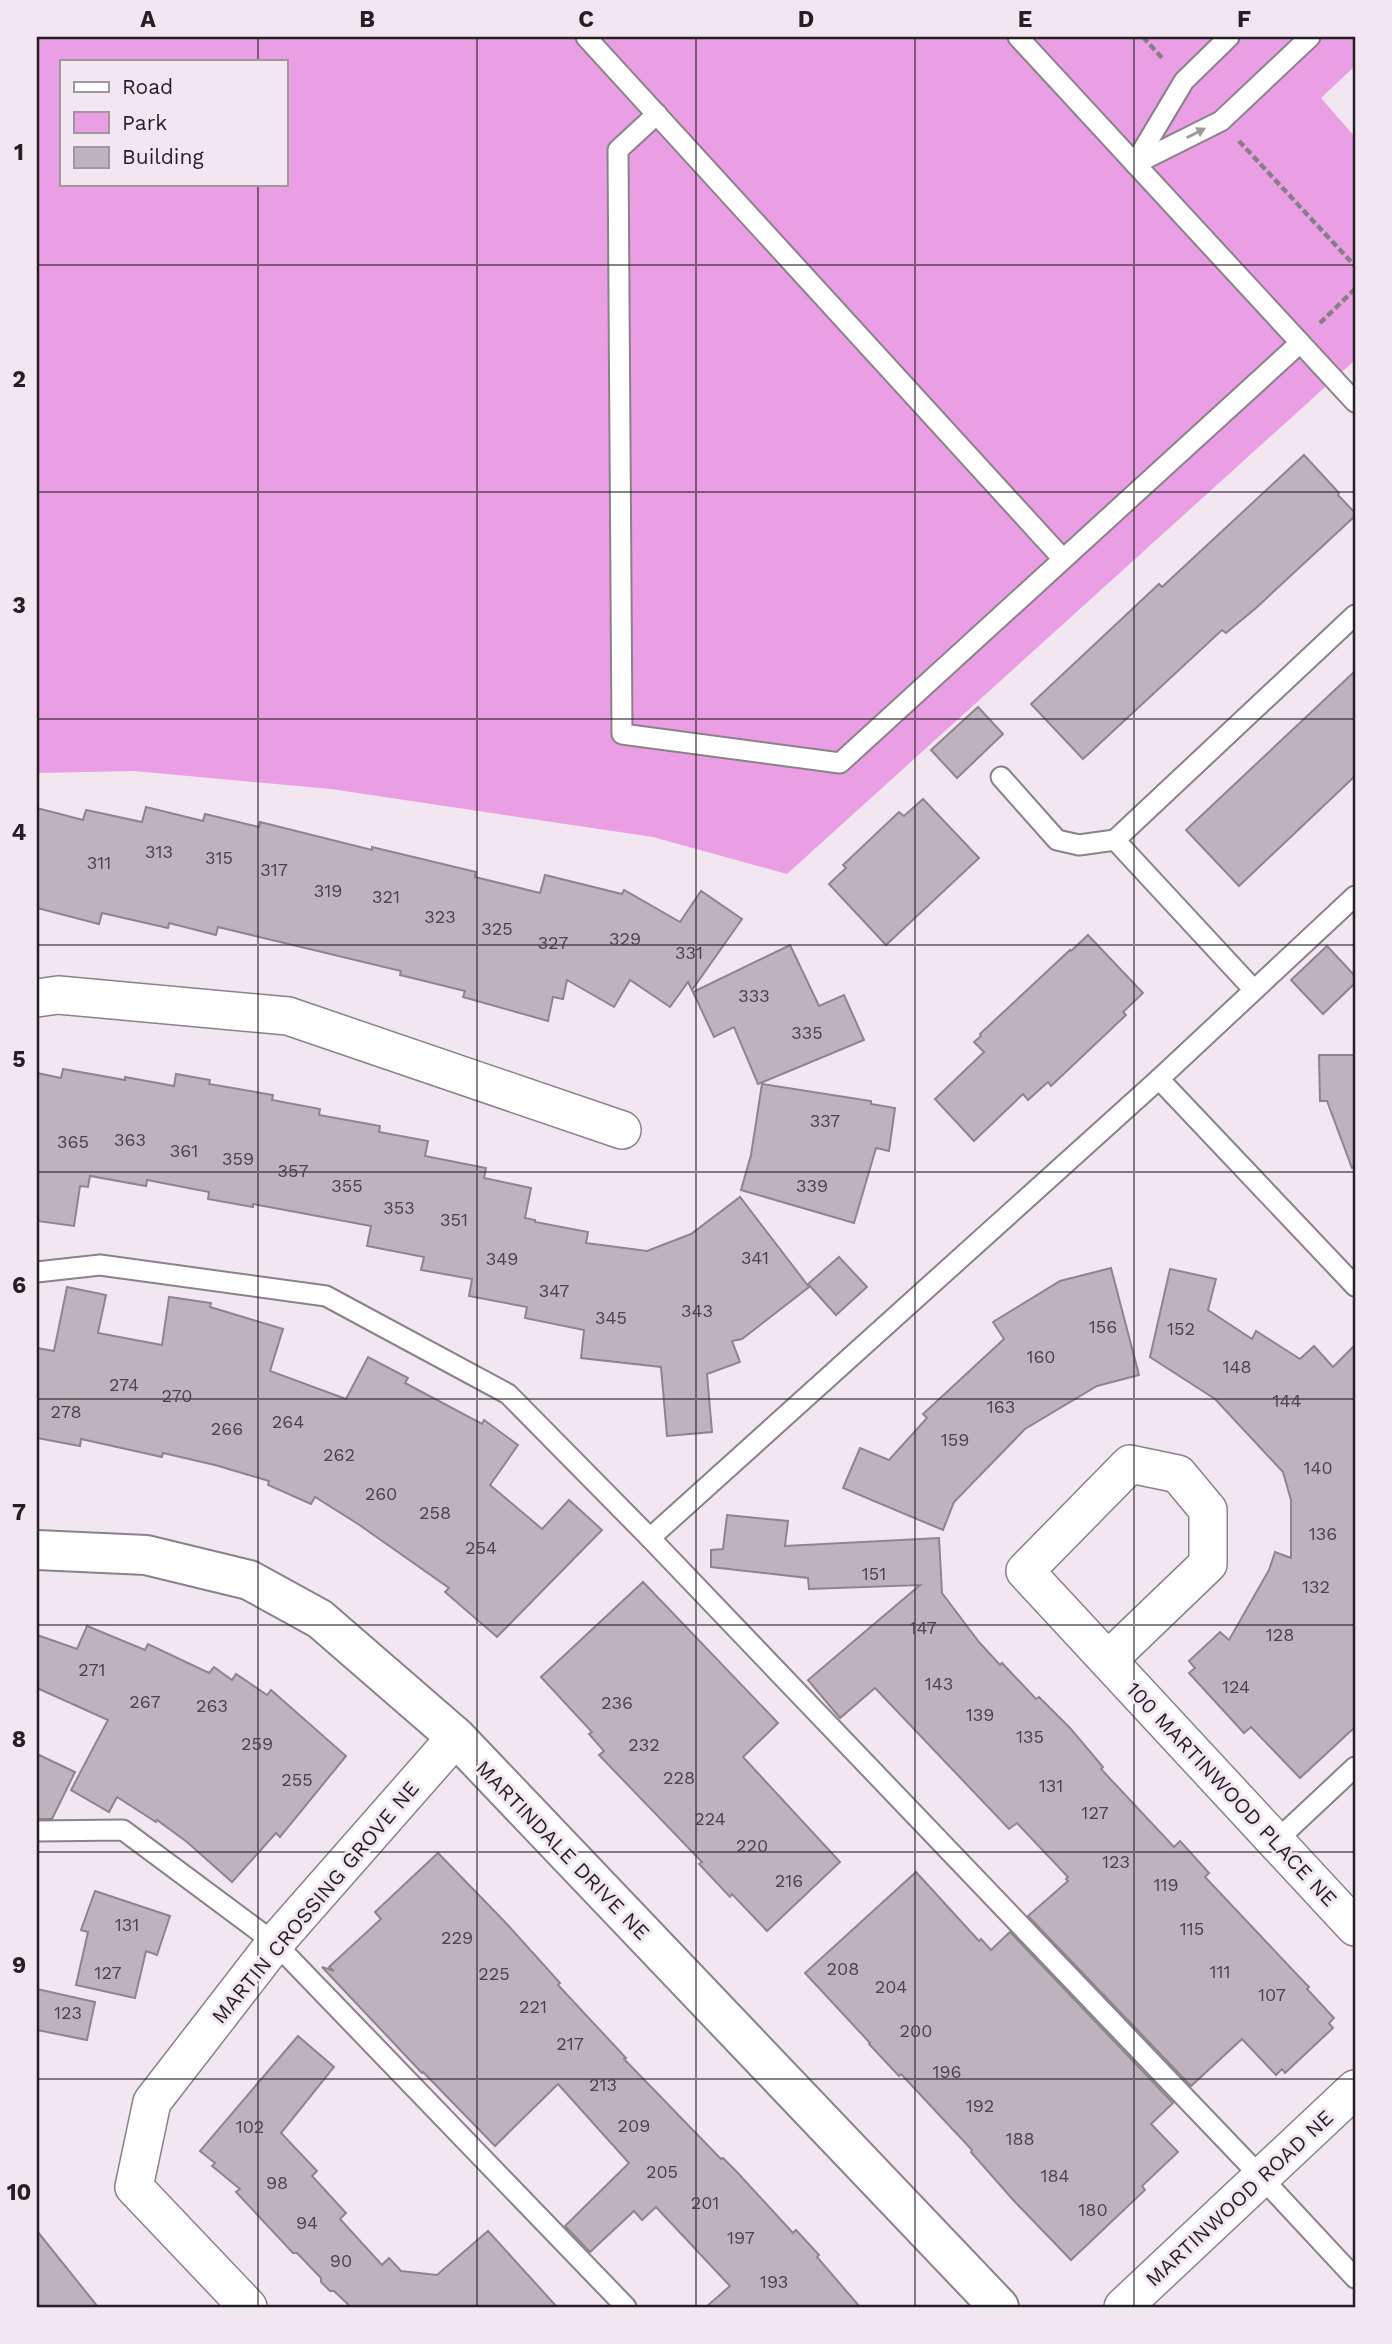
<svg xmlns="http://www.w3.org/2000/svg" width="1392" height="2344" font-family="'Work Sans',sans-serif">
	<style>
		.green { fill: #ea9ee4; fill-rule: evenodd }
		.building { fill: #beb3bd; stroke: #8e848d; stroke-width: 2 }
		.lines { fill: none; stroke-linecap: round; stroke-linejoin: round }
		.lane-casing { stroke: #8b818a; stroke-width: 23 }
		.street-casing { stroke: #8b818a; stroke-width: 40 }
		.secondary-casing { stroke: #8b818a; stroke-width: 42 }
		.path { stroke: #877f86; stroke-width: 4.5; stroke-dasharray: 7 3.5; stroke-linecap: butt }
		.lane { stroke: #fff; stroke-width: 19 }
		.street { stroke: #fff; stroke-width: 37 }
		.secondary { stroke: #fff; stroke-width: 38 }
		.oneway { fill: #9c9a9c }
		.grid { fill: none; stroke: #231f22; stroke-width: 2; stroke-opacity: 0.55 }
		.labels { text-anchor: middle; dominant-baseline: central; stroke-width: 6; stroke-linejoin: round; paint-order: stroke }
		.number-label { font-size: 18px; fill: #4a4449 }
		.street-label { font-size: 21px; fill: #231f22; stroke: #f2e6f1 }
		.neatline { fill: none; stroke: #231f22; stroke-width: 2.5 }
		.grid-label { font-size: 23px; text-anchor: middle; font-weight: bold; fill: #231f22 }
	</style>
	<rect width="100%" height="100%" fill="#f2e6f1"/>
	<!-- green -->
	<path class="green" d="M37,37H1355V66L1321,98L1355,137V360L787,874L653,837L331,789L134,771L37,773ZM61,61H285V184H61Z"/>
	<!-- building -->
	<g class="building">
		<path d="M1304,455L1339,493L1338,495L1355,513V516L1256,608L1226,633L1222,630L1083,759L1031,704L1159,584L1162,587Z"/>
		<path d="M1355,671V776L1239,886L1186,830Z"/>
		<path d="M978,707L1003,734L957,778L931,750Z"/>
		<path d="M923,799L979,858L886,945L829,884L846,868L843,865L899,812L904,816Z"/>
		<path d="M146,807L203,821L205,814L259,827L260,822L372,850V847L476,872L475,877L540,893L545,875L622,894L624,890L680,922L701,891L742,919L692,990L688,982L670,1007L630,980L614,1007L567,980L563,999L553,997L548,1021L463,997L465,991L400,975L401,971L218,927L216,935L169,923L168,928L102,913L99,924L37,908V808L83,820L86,810L142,822Z"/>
		<path d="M1088,935L1143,993L1123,1012L1126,1015L1051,1086L1048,1082L1028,1100L1023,1094L974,1141L935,1099L984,1052L974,1042L981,1036L980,1034L1070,950L1071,951Z"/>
		<path d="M790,945L819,1006L844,995L864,1040L758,1084L734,1027L714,1037L693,992Z"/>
		<path d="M1327,946L1355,976V983L1323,1014L1291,980Z"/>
		<path d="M1319,1055H1355V1167L1352,1168L1327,1101H1320Z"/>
		<path d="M63,1069L125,1080V1077L174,1086L176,1074L210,1080L209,1084L273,1095L272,1100L320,1109L319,1115L380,1126L379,1132L428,1141L425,1156L486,1168L484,1178L531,1188L525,1218L535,1220V1222L588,1232L586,1243L647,1251L691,1234L740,1197L809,1287L742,1339L732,1341L740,1362L707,1374L712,1432L667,1436L661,1367L581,1358L584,1330L525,1318L527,1307L469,1296L472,1279L421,1270L424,1257L367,1246L371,1226L253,1204V1207L208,1199L209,1192L147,1180L146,1186L90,1176L88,1187L80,1186L74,1226L37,1221V1073L61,1078Z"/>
		<path d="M762,1084L871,1101V1104L895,1108L889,1151L876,1148L854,1223L741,1190L751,1155Z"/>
		<path d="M839,1257L867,1287L836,1315L808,1284Z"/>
		<path d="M1111,1268L1139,1375L1097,1386L1025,1429L954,1502L943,1530L843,1488L860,1448L889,1460L927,1418L923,1414L1004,1339L993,1322L1060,1281Z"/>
		<path d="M1170,1269L1216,1279L1208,1310L1252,1339L1256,1331L1300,1359L1314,1346L1333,1367L1355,1345V1727L1300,1778L1251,1727L1244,1733L1189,1673L1195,1668L1189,1661L1220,1632L1229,1640L1269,1570L1275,1552L1291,1558V1500L1283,1472L1215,1399L1150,1357Z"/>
		<path d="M67,1287L106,1295L98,1333L162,1345L169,1297L211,1303L210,1307L283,1329L270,1371L346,1399L368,1357L408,1378L405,1383L482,1424L484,1420L518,1445L490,1485L542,1529L569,1500L602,1530L497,1637L445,1592L449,1588L358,1524L315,1497L311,1504L268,1485L269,1481L215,1465L163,1453L162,1457L81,1439L80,1446L37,1438V1348L54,1351Z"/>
		<path d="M727,1515L788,1521L785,1546L939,1538L942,1593L979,1642L1000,1665L1002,1663L1036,1699L1039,1697L1070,1728L1103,1767L1101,1769L1174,1847L1180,1841L1209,1873L1205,1877L1305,1983L1309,1987L1307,1989L1334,2018L1329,2023L1333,2028L1285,2073L1282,2069L1276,2075L1242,2039L1191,2086L1028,1916L1068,1881L1066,1879L1068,1877L1017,1823L1009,1829L875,1688L840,1718L808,1680L920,1585L809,1589L808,1578L711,1567V1550L723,1549Z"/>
		<path d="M643,1582L778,1723L743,1757L840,1862L767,1931L732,1894L730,1897L699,1864L702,1862L599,1755L604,1751L589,1734L592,1732L541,1677Z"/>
		<path d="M87,1626L145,1650L148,1644L209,1673L214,1667L232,1680L236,1674L267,1695L271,1690L346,1756L280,1837L276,1833L232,1882L187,1842L157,1820L156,1822L117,1797L109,1812L71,1790L108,1720L37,1688V1635L77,1649Z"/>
		<path d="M37,1754L75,1772L52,1819H37Z"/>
		<path d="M438,1853L505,1922L560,1983L558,1985L626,2058L624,2059L721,2159L723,2158L736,2171L793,2233L796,2230L819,2255L817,2257L860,2307H706L730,2286L656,2207L642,2220L634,2211L590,2252L565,2226L629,2163L558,2084L495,2146L423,2072L422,2073L322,1967L334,1971L329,1967L381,1919L375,1912Z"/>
		<path d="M916,1872L979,1941L981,1939L991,1950L1010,1932L1173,2103L1151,2124L1178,2152L1142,2186L1145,2190L1071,2260L1015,2202L971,2152L972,2150L901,2074L899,2076L869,2044L870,2043L805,1973Z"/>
		<path d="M95,1891L170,1916L157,1955L146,1951L135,1998L76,1985L88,1932L81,1930Z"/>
		<path d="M37,1989L95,2002L87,2040L37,2030Z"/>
		<path d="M298,2036L334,2067L281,2133L317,2171L312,2176L346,2213L340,2219L382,2265L389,2258L401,2271L437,2275L488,2231L557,2307H351L334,2291H330L321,2282V2278L297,2253H293L236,2192L240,2189L212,2166L215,2163L200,2151Z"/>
		<path d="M37,2231L98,2307H37Z"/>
	</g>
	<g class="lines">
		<defs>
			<g id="lane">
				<path d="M586,37L1063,559"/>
				<path d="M1018,37L1355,402"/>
				<path d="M657,114L618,150L622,734L840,763L1300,343"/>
				<path d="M1135,163L1184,81L1229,37"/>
				<path d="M1135,164L1221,121L1310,37"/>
				<path d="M1001,777L1057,840L1079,845L1115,840"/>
				<path d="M1254,990L1115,840L1355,615"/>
				<path d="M1159,1079L1355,1286"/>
				<path d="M37,1272L100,1265L326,1296L508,1394L650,1538L1261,2177L1355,2278"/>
				<path d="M650,1538L1159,1079L1355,896"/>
				<path d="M37,1831L123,1830L275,1943L626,2307"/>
				<path d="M1276,1841L1355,1767"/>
			</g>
			<g id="street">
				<path d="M37,998L58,995L288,1016L622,1130"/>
				<path d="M1108,1660L1208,1564V1510L1178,1474L1130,1464L1025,1571L1355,1927"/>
				<path d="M248,2307L134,2187L152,2102L275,1943L456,1737"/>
				<path d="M1123,2307L1355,2089"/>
			</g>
			<path id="secondary" d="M37,1550L146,1555L249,1580L320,1619L456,1737L999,2307"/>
		</defs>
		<!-- lane casing -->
		<use href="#lane" class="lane-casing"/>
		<!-- street casing -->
		<use href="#street" class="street-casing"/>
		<!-- secondary casing -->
		<use href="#secondary" class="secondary-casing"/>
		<!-- path -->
		<g class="path">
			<path d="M1143,37L1164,60"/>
			<path d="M1239,141L1355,266"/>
			<path d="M1320,323L1355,289"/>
		</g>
		<!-- lane -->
		<use href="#lane" class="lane"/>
		<!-- street -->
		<use href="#street" class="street"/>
		<!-- secondary -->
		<use href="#secondary" class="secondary"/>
	</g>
	<!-- one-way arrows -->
	<defs><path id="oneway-solid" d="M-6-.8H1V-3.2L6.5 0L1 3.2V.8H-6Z" transform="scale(1.75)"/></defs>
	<use class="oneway" href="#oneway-solid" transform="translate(1196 133) rotate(-27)"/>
	<!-- grid -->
	<path class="grid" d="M258,37V61M477,37V2307M696,37V2307M915,37V2307M1134,37V2307M258,184V2307M37,265H1355M37,492H1355M37,719H1355M37,945H1355M37,1172H1355M37,1399H1355M37,1625H1355M37,1852H1355M37,2079H1355"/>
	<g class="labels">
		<!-- number labels -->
		<g class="number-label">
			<text x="159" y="851">313</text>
			<text x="219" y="857">315</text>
			<text x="99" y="862">311</text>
			<text x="274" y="869">317</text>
			<text x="328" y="890">319</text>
			<text x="386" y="896">321</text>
			<text x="440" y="916">323</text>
			<text x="497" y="928">325</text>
			<text x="625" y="938">329</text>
			<text x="553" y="942">327</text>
			<text x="689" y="952">331</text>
			<text x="754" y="995">333</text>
			<text x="807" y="1032">335</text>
			<text x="825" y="1120">337</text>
			<text x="130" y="1139">363</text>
			<text x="73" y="1141">365</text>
			<text x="184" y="1150">361</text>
			<text x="238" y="1158">359</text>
			<text x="293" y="1170">357</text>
			<text x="347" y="1185">355</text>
			<text x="812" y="1185">339</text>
			<text x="399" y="1207">353</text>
			<text x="454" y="1219">351</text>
			<text x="755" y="1257">341</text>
			<text x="502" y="1258">349</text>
			<text x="554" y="1290">347</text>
			<text x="697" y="1310">343</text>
			<text x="611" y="1317">345</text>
			<text x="1103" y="1326">156</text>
			<text x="1181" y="1328">152</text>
			<text x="1041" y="1356">160</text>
			<text x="1237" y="1366">148</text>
			<text x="124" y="1384">274</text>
			<text x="177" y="1395">270</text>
			<text x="1287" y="1400">144</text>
			<text x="1001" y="1406">163</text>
			<text x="66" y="1411">278</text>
			<text x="288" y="1421">264</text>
			<text x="227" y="1428">266</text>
			<text x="955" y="1439">159</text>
			<text x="339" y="1454">262</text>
			<text x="1318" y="1467">140</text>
			<text x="381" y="1493">260</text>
			<text x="435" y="1512">258</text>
			<text x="1323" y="1533">136</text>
			<text x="481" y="1547">254</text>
			<text x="874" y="1573">151</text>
			<text x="1316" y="1586">132</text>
			<text x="923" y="1627">147</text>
			<text x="1280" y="1634">128</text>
			<text x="92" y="1669">271</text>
			<text x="939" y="1683">143</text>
			<text x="1236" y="1686">124</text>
			<text x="145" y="1701">267</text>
			<text x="617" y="1702">236</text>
			<text x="212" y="1705">263</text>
			<text x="980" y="1714">139</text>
			<text x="1030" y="1736">135</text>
			<text x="257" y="1743">259</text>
			<text x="644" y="1744">232</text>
			<text x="679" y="1777">228</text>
			<text x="297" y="1779">255</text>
			<text x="1051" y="1785">131</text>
			<text x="1095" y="1812">127</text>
			<text x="710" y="1818">224</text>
			<text x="752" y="1845">220</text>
			<text x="1116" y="1861">123</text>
			<text x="789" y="1880">216</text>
			<text x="1166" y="1884">119</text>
			<text x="127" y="1924">131</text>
			<text x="1192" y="1928">115</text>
			<text x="457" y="1937">229</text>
			<text x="843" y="1968">208</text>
			<text x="1220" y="1971">111</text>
			<text x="108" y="1972">127</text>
			<text x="494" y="1973">225</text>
			<text x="891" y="1986">204</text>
			<text x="1272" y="1994">107</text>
			<text x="533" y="2006">221</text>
			<text x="68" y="2012">123</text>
			<text x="916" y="2030">200</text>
			<text x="570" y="2043">217</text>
			<text x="947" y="2071">196</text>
			<text x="603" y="2084">213</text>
			<text x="980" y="2105">192</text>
			<text x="634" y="2125">209</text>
			<text x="250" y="2126">102</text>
			<text x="1020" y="2138">188</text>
			<text x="662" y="2171">205</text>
			<text x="1055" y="2175">184</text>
			<text x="277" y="2182">98</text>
			<text x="705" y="2202">201</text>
			<text x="1093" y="2209">180</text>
			<text x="307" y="2222">94</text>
			<text x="741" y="2237">197</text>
			<text x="341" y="2260">90</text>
			<text x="774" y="2281">193</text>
		</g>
		<!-- street labels -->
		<g class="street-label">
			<text transform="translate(1232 1794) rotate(47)">100 MARTINWOOD PLACE NE</text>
			<text transform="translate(563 1850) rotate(46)">MARTINDALE DRIVE NE</text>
			<text transform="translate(315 1902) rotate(-50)">MARTIN CROSSING GROVE NE</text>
			<text transform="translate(1239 2198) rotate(-43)">MARTINWOOD ROAD NE</text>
		</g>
	</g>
	<!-- border -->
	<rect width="1392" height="2344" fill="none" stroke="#f2e6f1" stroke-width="77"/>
	<!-- legend -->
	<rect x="60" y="60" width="228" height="126" fill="#f2e6f1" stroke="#9f969e" stroke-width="2"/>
	<rect x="74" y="82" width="35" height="10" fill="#ffffff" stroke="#9f969e" stroke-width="2"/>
	<text x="122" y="94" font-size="21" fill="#231f22">Road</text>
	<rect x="74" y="112" width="35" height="21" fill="#ea9ee4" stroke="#9f969e" stroke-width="2"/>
	<text x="122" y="130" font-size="21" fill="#231f22">Park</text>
	<rect x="74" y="147" width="35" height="21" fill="#beb3bd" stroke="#9f969e" stroke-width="2"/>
	<text x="122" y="164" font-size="21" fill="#231f22">Building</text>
	<rect x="38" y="38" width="1316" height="2268" class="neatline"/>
	<g class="grid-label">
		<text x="148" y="27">A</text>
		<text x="367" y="27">B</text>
		<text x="586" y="27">C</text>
		<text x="806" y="27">D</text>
		<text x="1025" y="27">E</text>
		<text x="1244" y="27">F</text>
		<text x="19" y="160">1</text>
		<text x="19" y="387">2</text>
		<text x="19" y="613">3</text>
		<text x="19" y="840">4</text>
		<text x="19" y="1067">5</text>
		<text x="19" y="1293">6</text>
		<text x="19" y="1520">7</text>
		<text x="19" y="1747">8</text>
		<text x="19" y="1973">9</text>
		<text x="19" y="2200">10</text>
	</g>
</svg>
